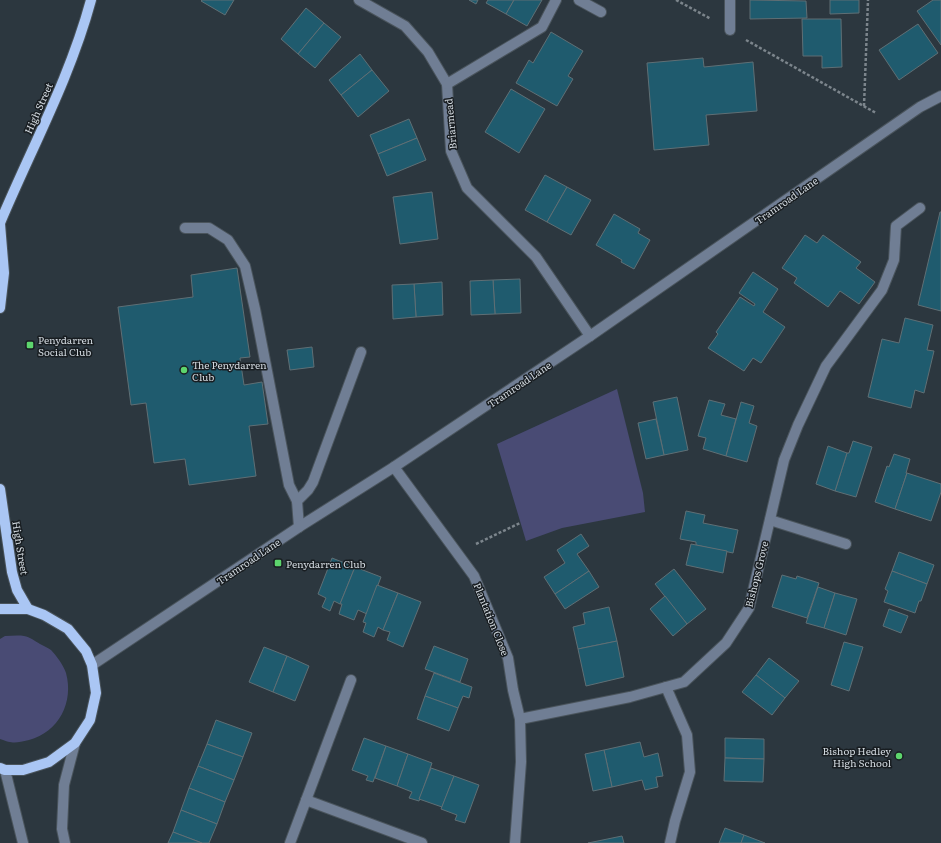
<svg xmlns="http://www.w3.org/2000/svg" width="941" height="843" font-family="Literata,serif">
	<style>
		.green { fill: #494b74 }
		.building { fill: #1f5b6e; stroke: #5f6f75 }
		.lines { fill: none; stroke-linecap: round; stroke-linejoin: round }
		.minor-casing { stroke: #4a545c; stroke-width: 12 }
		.major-casing { stroke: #4a545c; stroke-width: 12 }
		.path { stroke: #7c858c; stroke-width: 2.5; stroke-dasharray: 3 2; stroke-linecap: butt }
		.minor { stroke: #707e94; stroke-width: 10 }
		.major { stroke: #aac6f4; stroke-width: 10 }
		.poi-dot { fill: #5dd56d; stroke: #181d21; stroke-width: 1.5 }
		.labels { text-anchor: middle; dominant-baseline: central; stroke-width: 3; stroke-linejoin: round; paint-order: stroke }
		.street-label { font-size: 10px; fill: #d2d9df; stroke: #181d21 }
		.poi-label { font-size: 10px; fill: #d2d9df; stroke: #181d21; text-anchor: start }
	</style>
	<rect width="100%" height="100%" fill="#2c373f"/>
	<!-- green -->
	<g class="green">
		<path d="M617,389L643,493L645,512L562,528L526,541L497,444Z"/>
		<path d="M5,636C11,636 18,635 24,636C30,637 35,641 40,644C44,646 48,648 51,650C56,655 64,666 66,673C74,702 59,732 29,740C16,743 13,744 0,739V639Z"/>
	</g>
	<!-- building -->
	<g class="building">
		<path d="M202,0H234L225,15L201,1Z"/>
		<path d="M469,0H478L476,4Z"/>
		<path d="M488,0H514L506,14L486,3Z"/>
		<path d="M514,0H542L527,26L506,14Z"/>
		<path d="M750,0L806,1L807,18L750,19Z"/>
		<path d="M830,0H859V13L830,14Z"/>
		<path d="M933,0H941V45L917,11Z"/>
		<path d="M306,8L324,23L298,54L281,39Z"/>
		<path d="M802,19H841L842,67L822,68V56H803Z"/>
		<path d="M324,23L341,37L315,68L298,54Z"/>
		<path d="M918,24L938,53L899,80L879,50Z"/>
		<path d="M551,32L583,51L568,76L573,79L557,106L516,83L529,60L533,63Z"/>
		<path d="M360,54L372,70L341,95L329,80Z"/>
		<path d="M703,58L704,67L753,62L757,111L706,115L709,145L654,150L647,63Z"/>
		<path d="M372,70L389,91L358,117L341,95Z"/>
		<path d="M511,89L545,109L519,153L485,132Z"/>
		<path d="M409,119L417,138L378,154L370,135Z"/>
		<path d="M417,138L426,160L387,176L378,154Z"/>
		<path d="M545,175L567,187L547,222L525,210Z"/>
		<path d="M567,187L591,200L571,235L547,222Z"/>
		<path d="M432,192L438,239L400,244L393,197Z"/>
		<path d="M940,212H941V311L918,305Z"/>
		<path d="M614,214L640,229L638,233L650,240L634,269L621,262L622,260L596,245Z"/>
		<path d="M805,235L817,243L823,235L861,262L856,268L875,282L859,304L840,291L828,307L794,283L797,278L782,268Z"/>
		<path d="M237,268L250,357L240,358L244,385L262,382L268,424L249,426L256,476L189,485L185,459L154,463L146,403L131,405L118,307L193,297L191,275Z"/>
		<path d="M753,272L778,289L763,312L785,327L761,363L753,358L744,371L708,348L718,334L716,332L740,297L754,306L755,304L739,293Z"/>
		<path d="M520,279L521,313L495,314L493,280Z"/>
		<path d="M493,280L495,314L471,315L470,281Z"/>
		<path d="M442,282L443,315L416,317L414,284Z"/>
		<path d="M414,284L416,317L393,319L392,285Z"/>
		<path d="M905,318L933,325L927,350L934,351L924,393L915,390L911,408L868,397L882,339L899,343Z"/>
		<path d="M312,347L314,367L290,370L287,350Z"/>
		<path d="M677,397L688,450L664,455L653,402Z"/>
		<path d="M709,400L725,404L721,415L736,419L726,456L703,449L706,438L698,436Z"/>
		<path d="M741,402L754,406L749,423L757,426L747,462L726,456Z"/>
		<path d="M656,419L664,455L646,459L638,423Z"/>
		<path d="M853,441L872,447L856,497L835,491L847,453H849Z"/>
		<path d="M828,446L847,453L835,491L816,484Z"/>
		<path d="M894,454L910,459L906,473H907L895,509L875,502L887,466L889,467Z"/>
		<path d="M907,473L941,484V492L931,521L895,509Z"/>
		<path d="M686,511L705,515L703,523L738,530L733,553L696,545V542L680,539Z"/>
		<path d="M581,534L589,546L577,554L589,571L555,594L544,577L565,563L557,550Z"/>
		<path d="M691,544L727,551L723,573L686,565Z"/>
		<path d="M899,552L934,565L927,584L892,571Z"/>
		<path d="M332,558L355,567L340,604L334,601L330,611L322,607L326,598L318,594Z"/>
		<path d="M355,567L381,577L367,614L358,610L354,620L339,614L342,604H340Z"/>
		<path d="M674,569L706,609L687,624L655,584Z"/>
		<path d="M589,571L599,587L565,609L555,594Z"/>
		<path d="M892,571L927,584L921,601H919L915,613L884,602L888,591L885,589Z"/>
		<path d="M782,575L796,579L797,576L819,583L807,618L772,607Z"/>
		<path d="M377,585L398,593L383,630L378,627L374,637L363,632L366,623L363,622Z"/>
		<path d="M818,587L835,593L824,628L806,623Z"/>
		<path d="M398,593L421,602L403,647L387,640L390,632L383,630Z"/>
		<path d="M835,593L857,599L846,635L824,628Z"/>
		<path d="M665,596L687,624L673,636L650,609Z"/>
		<path d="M609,607L617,641L578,649L573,627L585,624L583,613Z"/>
		<path d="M889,609L908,616L901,633L883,626Z"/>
		<path d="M617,641L624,677L586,686L578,649Z"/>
		<path d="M844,642L863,647L849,691L831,685Z"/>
		<path d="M434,646L468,659L460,682L425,669Z"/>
		<path d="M264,647L287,656L273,692L249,682Z"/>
		<path d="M287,656L309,666L295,701L273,692Z"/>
		<path d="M769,658L799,681L785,698L756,675Z"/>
		<path d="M434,673L472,687L469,698L463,696L458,708L425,696Z"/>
		<path d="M756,675L785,698L772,715L742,692Z"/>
		<path d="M425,696L458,708L449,731L417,719Z"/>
		<path d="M216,720L252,733L243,757L207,744Z"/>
		<path d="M364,738L386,746L373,782L366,780L368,776L352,770Z"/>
		<path d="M725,738L764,739V759L725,758Z"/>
		<path d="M640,742L644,757L658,753L663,776L656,777L658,787L645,790L642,780L612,787L604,750Z"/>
		<path d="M207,744L243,757L234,780L198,766Z"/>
		<path d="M386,746L408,754L397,786L375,778Z"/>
		<path d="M604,750L612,787L593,791L585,754Z"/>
		<path d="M408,754L432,763L419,801L409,798L412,792L397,786Z"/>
		<path d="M725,758L764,759L763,782L724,781Z"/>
		<path d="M198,766L234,780L225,802L189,788Z"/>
		<path d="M431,768L454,776L442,807L419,799Z"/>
		<path d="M454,776L479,785L465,823L455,820L457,815L441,809Z"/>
		<path d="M189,788L225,802L217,824L181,810Z"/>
		<path d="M181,810L217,824L209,843H202L173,832Z"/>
		<path d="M725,828L744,835L741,843H719Z"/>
		<path d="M173,832L202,843H168Z"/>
		<path d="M744,835L765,843H741Z"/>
		<path d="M622,836L624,843H588Z"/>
	</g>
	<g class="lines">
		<defs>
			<g id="minor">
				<path d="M359,0L405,26L428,52L447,84L451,151L467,188L536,257L590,336"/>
				<path d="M579,0L601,12"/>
				<path d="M730,0V30"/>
				<path d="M447,84L542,27L556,0"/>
				<path d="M185,228H209L228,240L245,266L255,309L289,485L297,501"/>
				<path d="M394,467L474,576L508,658L513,690L520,719L521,762L515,843"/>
				<path d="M770,520L846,544"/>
				<path d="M299,527L297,501L308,490L313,482L361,352"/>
				<path d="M92,665L299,527L394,467L590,336L920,107L941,96"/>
				<path d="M666,687L687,735L690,772L675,821L670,843"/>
				<path d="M520,719L630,697L684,682L726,643L749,608L784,460L798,425L826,366L882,290L894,260L896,226L920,208"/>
				<path d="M5,770L23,843"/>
				<path d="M306,800L422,843"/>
				<path d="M65,843L62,829L64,785L75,743"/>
				<path d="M290,843L351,680"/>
			</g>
			<g id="major">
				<path d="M0,223C31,149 70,78 91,0"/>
				<path d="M0,224L4,273L0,308"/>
				<path d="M0,489L12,572L17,590L28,609"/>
				<path d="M0,609H28L44,615L68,629L86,651L92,665L96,693L90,720L75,743L49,762L23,770H5L0,768"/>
			</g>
		</defs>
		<!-- minor casing -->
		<use href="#minor" class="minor-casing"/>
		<!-- major casing -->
		<use href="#major" class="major-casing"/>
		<!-- path -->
		<g class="path">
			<path d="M676,0L711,19"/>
			<path d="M746,40L876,113"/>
			<path d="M864,106L868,0"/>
			<path d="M476,544L520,523"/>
		</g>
		<!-- minor -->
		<use href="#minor" class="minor"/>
		<!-- major -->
		<use href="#major" class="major"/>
	</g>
	<!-- markers -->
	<g class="poi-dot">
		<rect x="26" y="341" width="8" height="8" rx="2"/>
		<circle cx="184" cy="370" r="4"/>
		<rect x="274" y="559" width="8" height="8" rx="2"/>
		<circle cx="899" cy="756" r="4"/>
	</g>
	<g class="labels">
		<!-- street labels -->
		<g class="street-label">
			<text transform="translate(38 108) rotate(-66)">High Street</text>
			<text transform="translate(450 124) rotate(-95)">Briarmead</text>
			<text transform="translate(786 200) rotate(-35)">Tramroad Lane</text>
			<text transform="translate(519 384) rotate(-34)">Tramroad Lane</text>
			<text transform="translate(21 548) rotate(81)">High Street</text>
			<text transform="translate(248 561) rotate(-34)">Tramroad Lane</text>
			<text transform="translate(756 574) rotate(-76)">Bishops Grove</text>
			<text transform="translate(492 619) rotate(68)">Plantation Close</text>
		</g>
		<!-- poi labels -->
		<g class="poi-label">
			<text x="38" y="339">Penydarren<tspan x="38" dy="12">Social Club</tspan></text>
			<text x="192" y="364">The Penydarren<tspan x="192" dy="12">Club</tspan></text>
			<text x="286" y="563">Penydarren Club</text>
			<text x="891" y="750" text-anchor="end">Bishop Hedley<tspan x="891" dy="12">High School</tspan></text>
		</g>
	</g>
</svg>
